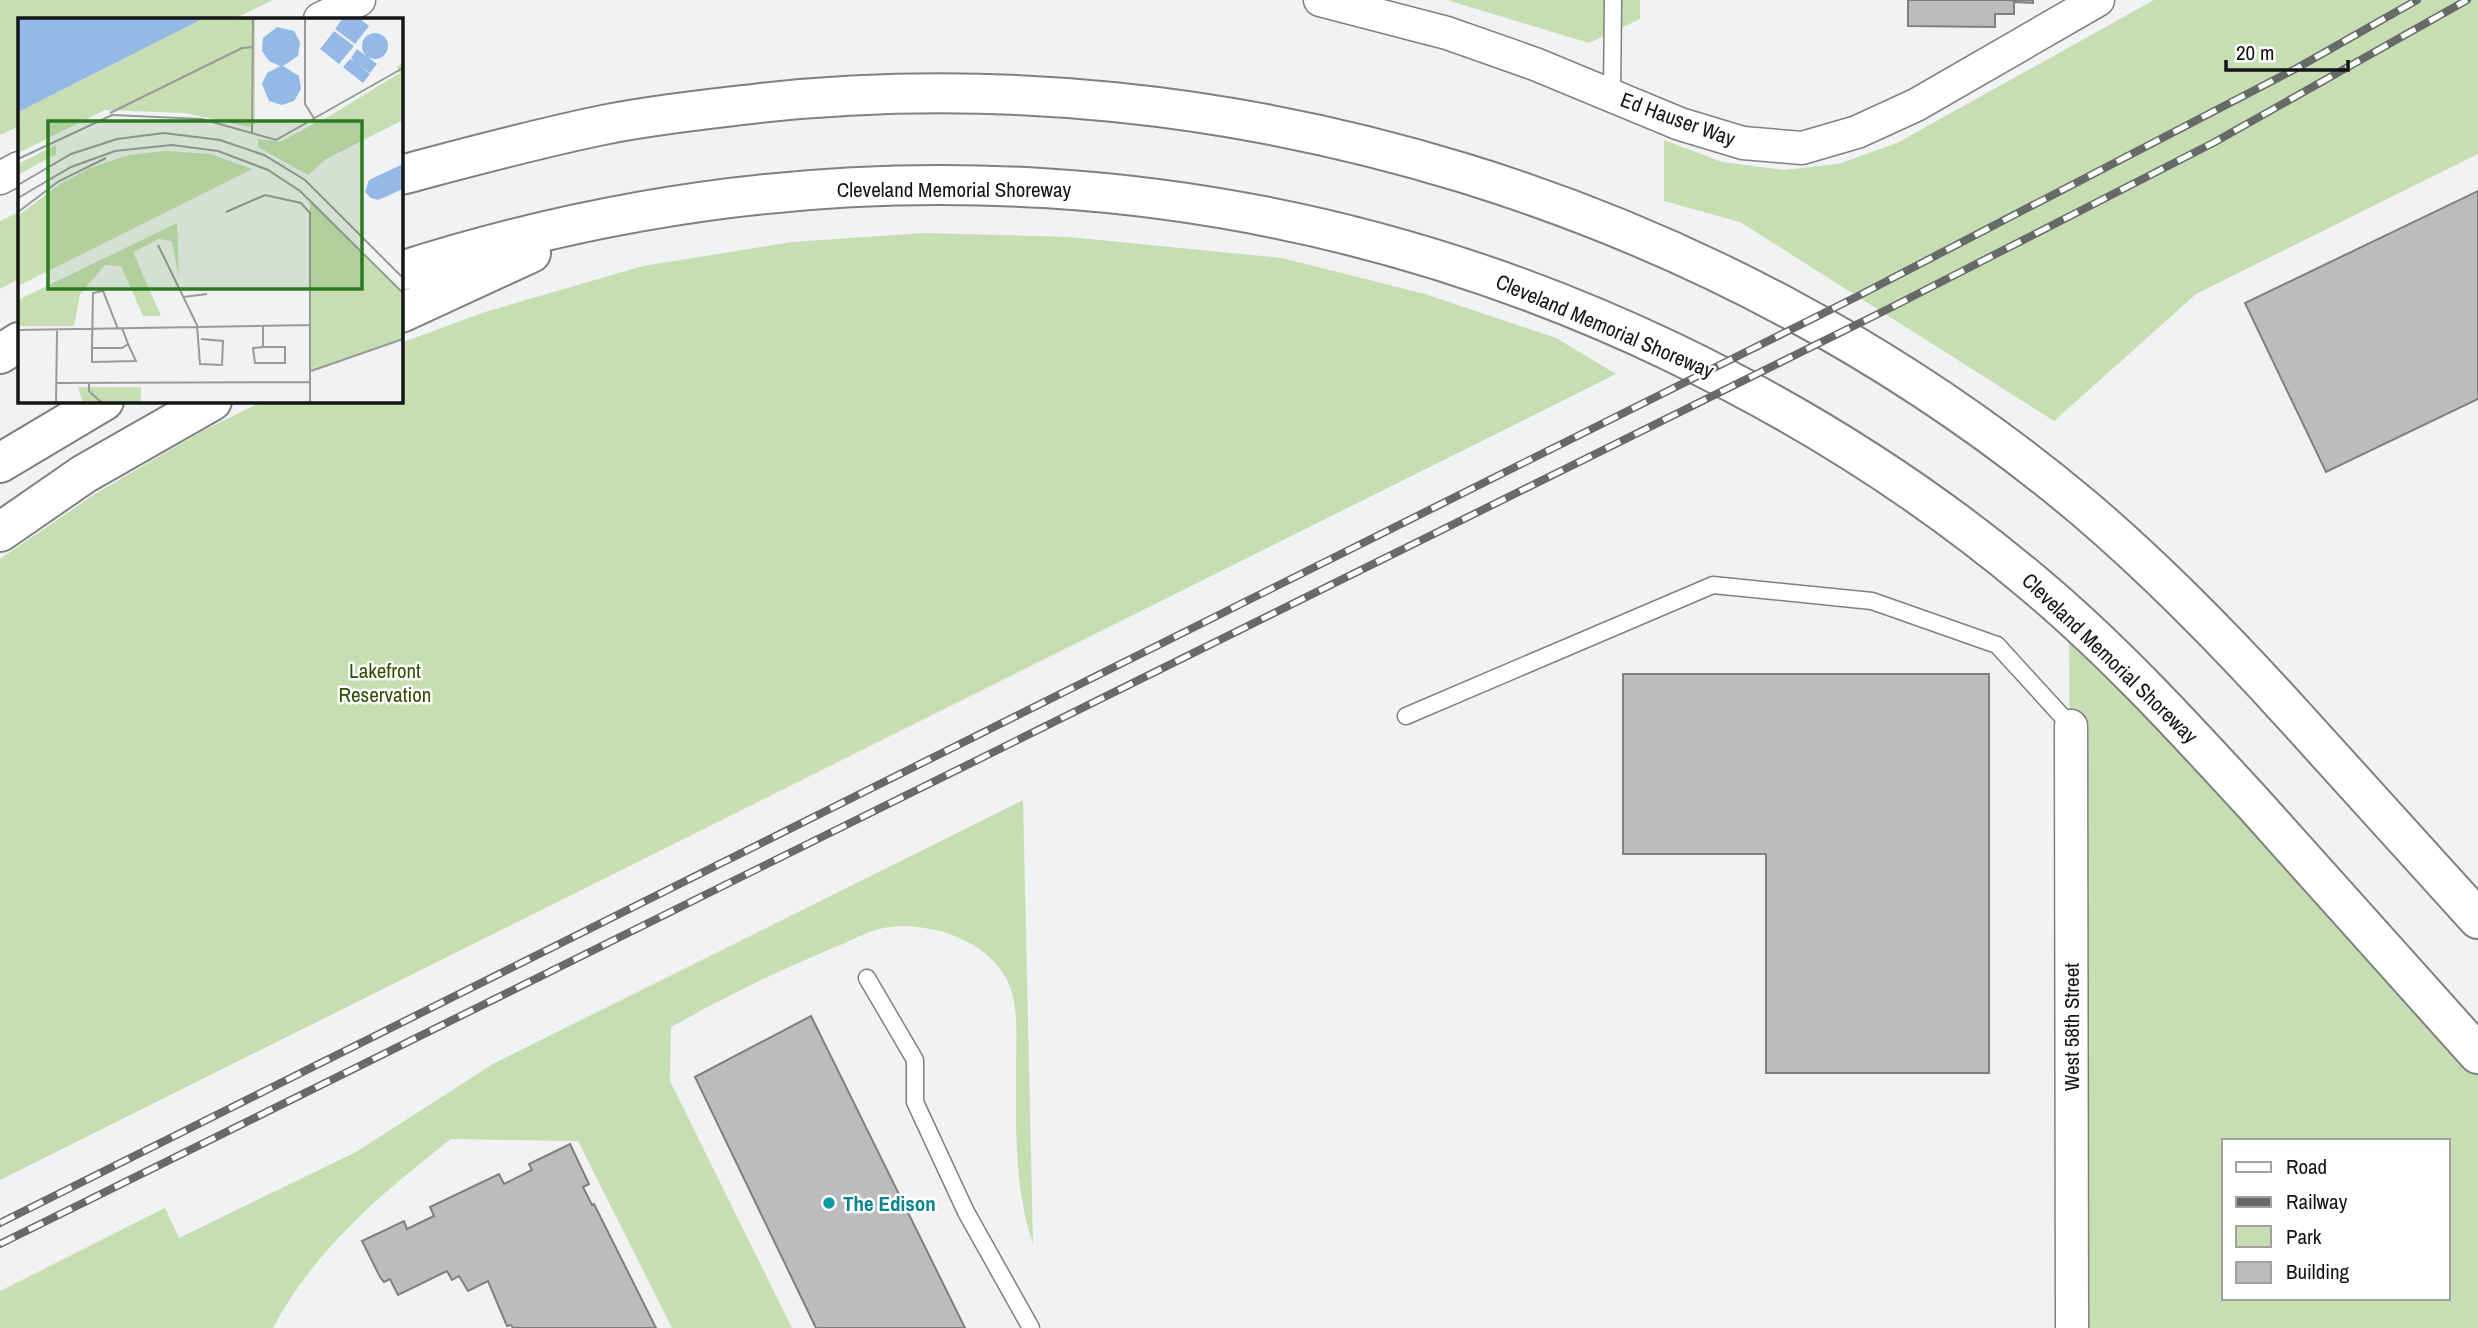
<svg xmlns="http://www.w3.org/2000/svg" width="2478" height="1328" font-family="'Archivo Narrow',sans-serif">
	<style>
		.green { fill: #c7deb2; fill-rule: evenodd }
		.building { fill: #bcbbbd; stroke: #807f80; stroke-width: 2 }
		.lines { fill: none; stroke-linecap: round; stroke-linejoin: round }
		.lane-casing { stroke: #7e8081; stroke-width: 19 }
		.street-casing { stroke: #7e8081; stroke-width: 35 }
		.highway-casing { stroke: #7e8081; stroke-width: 42 }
		.lane { stroke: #fff; stroke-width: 16 }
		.street { stroke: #fff; stroke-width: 32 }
		.highway { stroke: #fff; stroke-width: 38 }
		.rail-casing { stroke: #686969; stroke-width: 8 }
		.rail { stroke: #feffff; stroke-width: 5; stroke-dasharray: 16; stroke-linecap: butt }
		.culture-dot { fill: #0f9aa8; stroke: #feffff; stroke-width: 2.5 }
		.labels { text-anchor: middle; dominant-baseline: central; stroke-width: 5; stroke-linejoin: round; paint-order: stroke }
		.street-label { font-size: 21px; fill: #141515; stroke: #feffff }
		.park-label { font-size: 21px; fill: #314f00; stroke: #feffff }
		.culture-label { font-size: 21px; font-weight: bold; fill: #0d838f; stroke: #feffff; text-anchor: start }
		.inset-road { fill: none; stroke: #989a9a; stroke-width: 2 }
		.view { fill: #2c7921; fill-opacity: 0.15; stroke: #2c7921; stroke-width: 3.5 }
		.inset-edge { fill: none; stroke: #141515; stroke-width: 3.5 }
	</style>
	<rect width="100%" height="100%" fill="#f0f2f3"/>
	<!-- green -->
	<g class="green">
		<path d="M0,0H273L234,19H19V126L0,135Z"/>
		<path d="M1447,0H1640V19L1589,43Z"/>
		<path d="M2154,0H2478V154L2196,294L2054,421L1740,222L1664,201V140L1722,162L1784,170L1838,164L1897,143Z"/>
		<path d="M19,212V279L0,289V221Z"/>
		<path d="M924,233L1069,237L1282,258L1425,294L1556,338L1616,374L0,1180V559L95,494L206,429L264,401H401V343L485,312L643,266L792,242Z"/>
		<path d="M2069,614L2478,1054V1328H2072ZM2224,1141H2448V1298H2224Z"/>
		<path d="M1023,800L1033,1244C1014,1188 1016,1129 1016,1070C1016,1048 1018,1023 1014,1001C1005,945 933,919 883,928C868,931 852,940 838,946C781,969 725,997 671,1027L670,1081L792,1328H672L578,1141L451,1139C384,1191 313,1251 273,1328H0V1291L165,1208L179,1238L356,1152L493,1064Z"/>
	</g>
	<!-- building -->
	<g class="building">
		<path d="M1908,0H2033V3L2014,2V14H1995V27L1908,26Z"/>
		<path d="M2478,191V399L2326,472L2245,303Z"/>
		<path d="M1623,674H1989V1073H1766V854H1623Z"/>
		<path d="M811,1016L965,1328H816L695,1077Z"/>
		<path d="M570,1144L589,1184L583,1187L592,1205L594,1204L656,1328H513L511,1325L507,1326L488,1281L468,1291L459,1276L452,1280L447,1271L398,1295L390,1279L384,1282L380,1277L362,1241L404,1221L407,1229L434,1216L430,1207L499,1174L504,1184L532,1170L529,1164Z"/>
	</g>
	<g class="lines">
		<defs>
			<g id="lane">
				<path d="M1612,95L1613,0"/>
				<path d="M1406,716L1713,585L1872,601L1997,645L2071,726"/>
				<path d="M867,978L915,1060V1102L966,1212L1031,1328"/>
			</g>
			<g id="street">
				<path d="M1320,0L1447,33L1535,64L1680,124L1743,143L1802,148L1857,132L1916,105L2098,0"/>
				<path d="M320,19L359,0"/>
				<path d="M0,178L19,168"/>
				<path d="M2071,726L2072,1328"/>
			</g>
			<g id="highway">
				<path d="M401,175C469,157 538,138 608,124C658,114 710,109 760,103C1230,52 1724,205 2085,509C2160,573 2229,644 2295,717C2356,784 2417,852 2478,919"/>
				<path d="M401,271C826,135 1268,159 1672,352C1801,414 1924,491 2034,584C2114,651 2184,728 2254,804C2329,887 2403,971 2478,1054"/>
				<path d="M401,313L531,253"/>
				<path d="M0,354L19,342"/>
				<path d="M0,463L104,401"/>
				<path d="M0,532L84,474L212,401"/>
			</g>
		</defs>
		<!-- lane casing -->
		<use href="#lane" class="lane-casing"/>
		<!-- street casing -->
		<use href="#street" class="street-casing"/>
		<!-- highway casing -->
		<use href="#highway" class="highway-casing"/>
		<!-- lane -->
		<use href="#lane" class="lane"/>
		<!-- street -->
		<use href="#street" class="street"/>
		<!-- highway -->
		<use href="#highway" class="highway"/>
		<defs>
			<g id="rail">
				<path d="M0,1223L1860,295L2297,68L2417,0"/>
				<path d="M0,1244L1892,307L2213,143L2467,0"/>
			</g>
		</defs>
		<!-- rail casing -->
		<use href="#rail" class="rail-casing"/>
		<!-- rail -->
		<use href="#rail" class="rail"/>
	</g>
	<!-- markers -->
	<circle class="culture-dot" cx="829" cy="1203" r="7"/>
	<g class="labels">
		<!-- street labels -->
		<g class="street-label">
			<text transform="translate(1678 119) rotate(20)">Ed Hauser Way</text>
			<text x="954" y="189">Cleveland Memorial Shoreway</text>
			<text transform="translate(1605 326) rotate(23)">Cleveland Memorial Shoreway</text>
			<text transform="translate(2110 658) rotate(44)">Cleveland Memorial Shoreway</text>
			<text transform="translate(2071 1027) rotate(-90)">West 58th Street</text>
		</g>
		<!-- park labels -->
		<g class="park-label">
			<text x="385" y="670">Lakefront<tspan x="385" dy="24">Reservation</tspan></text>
		</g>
		<!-- culture labels -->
		<g class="culture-label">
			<text x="843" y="1203">The Edison</text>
		</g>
	</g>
	<!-- overview -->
	<g transform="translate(18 18)">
		<rect width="385" height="385" fill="#f0f2f3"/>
		<path d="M0,0H237V106L231,109L167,95L87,92L0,135ZM385,45V102L308,141L290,157L240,129V121L262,124L313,97L382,55L379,49ZM38,127V136L0,157V146ZM147,133L192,136L234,151L0,268V198L42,166L72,150L111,137ZM292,181L385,275V321L293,353ZM159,205L161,261L154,223L141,221L115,234L143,298H125L103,248L87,247L62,276L56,308H0V282ZM60,369H123V385H65Z" fill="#c7deb2"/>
		<path d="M0,0H186L0,94ZM325,0H341L351,8L337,26L317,11ZM259,9L276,13L282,24L280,38L265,48L281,58L283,71L276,83L264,87L251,83L244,66L249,55L262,48L251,43L244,33L245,20ZM316,13L336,28L321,46L302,31ZM344 28a13 13 0 1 1 26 0a13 13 0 1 1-26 0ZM339,31L359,46L352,55L341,47L352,56L345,65L325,49L332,41L336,43L333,40ZM385,146V171L360,182L353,180L347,174L351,162Z" fill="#95b9e6"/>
		<path class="inset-road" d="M287,0V86L297,102M92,95L224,30L235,29M234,115L235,0M0,141L94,97L184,101L258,122L385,50M0,167L53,136L99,121L146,115L202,122L246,137L287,162L385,260M0,180L53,149L97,133L154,127L200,133L250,152L282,173L385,275M0,194L41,163L88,140M208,194L247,177L283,185L292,195V385M140,227L179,307L182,346L204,347L205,323L183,321M165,279L189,276M100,311L85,273L75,275L74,330H104L110,326L104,310M0,312L292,307M245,329H267V345H237L235,330ZM245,329V307M74,330V344L118,343L110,326M293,353L385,321M38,365L292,364M71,365V373L84,385M38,385L39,313"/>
		<path class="view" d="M30,103H344V271H30Z"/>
		<rect width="385" height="385" class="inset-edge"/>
	</g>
	<!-- legend -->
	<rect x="2222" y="1139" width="228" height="161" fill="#feffff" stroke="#a0a1a1" stroke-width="2"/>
	<rect x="2236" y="1162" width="35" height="10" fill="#ffffff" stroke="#a0a1a1" stroke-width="2"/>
	<text x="2286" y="1174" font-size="21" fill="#141515">Road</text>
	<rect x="2236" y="1197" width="35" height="10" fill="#686969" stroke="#a0a1a1" stroke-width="2"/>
	<text x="2286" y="1209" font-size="21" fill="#141515">Railway</text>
	<rect x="2236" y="1226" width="35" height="21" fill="#c7deb2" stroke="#a0a1a1" stroke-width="2"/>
	<text x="2286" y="1244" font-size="21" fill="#141515">Park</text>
	<rect x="2236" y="1262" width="35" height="21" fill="#bcbbbd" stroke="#a0a1a1" stroke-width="2"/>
	<text x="2286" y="1279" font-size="21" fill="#141515">Building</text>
	<!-- scale -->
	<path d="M2226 60v10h122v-10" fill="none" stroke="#141515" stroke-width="3.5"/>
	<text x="2236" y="60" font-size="21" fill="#141515" stroke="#feffff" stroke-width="5" paint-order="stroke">20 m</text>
</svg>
